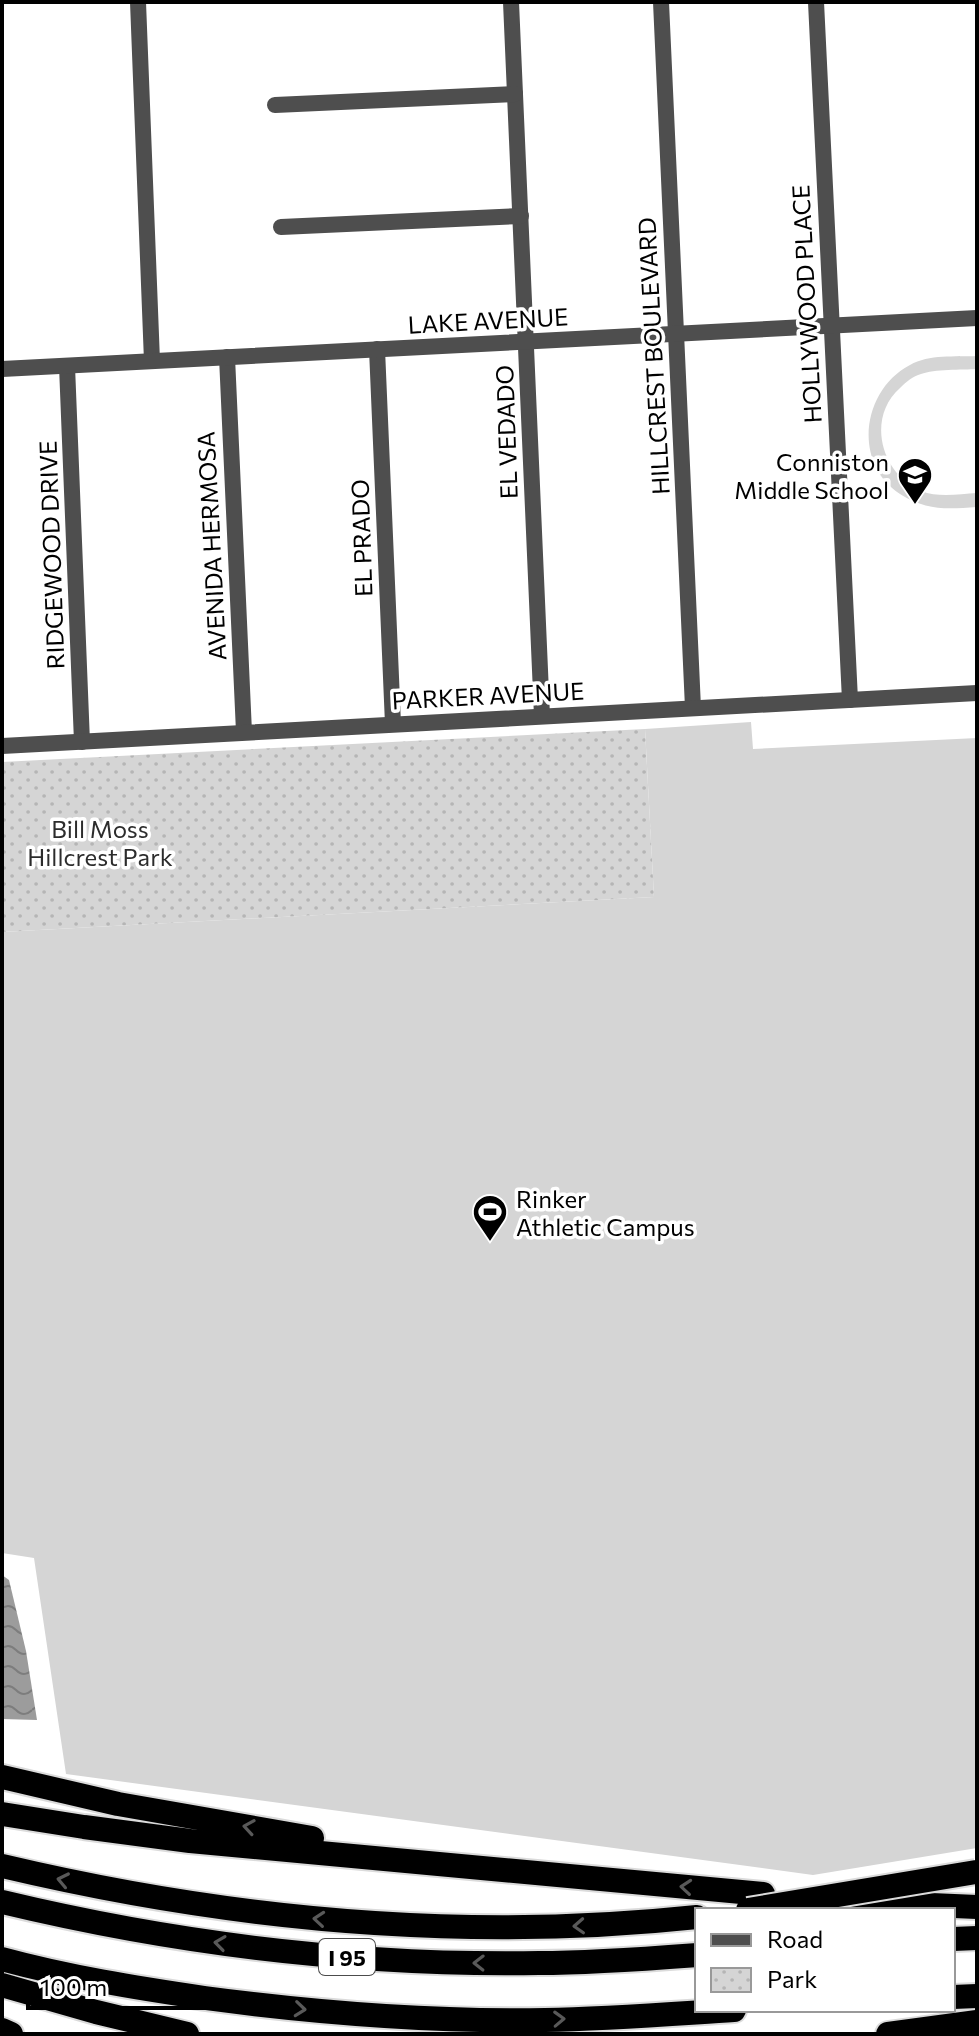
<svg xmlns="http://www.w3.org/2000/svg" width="979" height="2036" font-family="Commissioner,sans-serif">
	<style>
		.grass { fill: #d5d5d5 }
		.park { fill: url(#park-dots) }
		.water { fill: url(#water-waves) }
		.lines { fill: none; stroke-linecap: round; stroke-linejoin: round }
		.highway-casing { stroke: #dbdbdb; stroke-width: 28 }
		.minor { stroke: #4e4e4e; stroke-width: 16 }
		.highway { stroke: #000; stroke-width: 24 }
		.highway-bridge-casing { stroke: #dbdbdb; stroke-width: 28; stroke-linecap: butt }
		.highway-bridge { stroke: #000; stroke-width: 24 }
		.oneway { stroke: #595959 }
		.labels { text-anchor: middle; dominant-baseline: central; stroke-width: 7; stroke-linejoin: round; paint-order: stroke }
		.shield { fill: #fff; stroke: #4c4c4c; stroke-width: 2 }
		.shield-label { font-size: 22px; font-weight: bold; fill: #000 }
		.street-label { font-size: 24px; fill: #000; stroke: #fff }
		.poi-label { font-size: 24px; fill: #000; stroke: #fff; text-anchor: end }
		.park-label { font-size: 24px; fill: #2c2c2c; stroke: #fff }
	</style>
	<defs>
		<pattern id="park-dots" width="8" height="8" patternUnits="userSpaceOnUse" patternTransform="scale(2)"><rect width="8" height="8" fill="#d5d5d5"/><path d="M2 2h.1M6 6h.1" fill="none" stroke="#b5b5b5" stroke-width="1.8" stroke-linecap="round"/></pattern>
		<pattern id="water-waves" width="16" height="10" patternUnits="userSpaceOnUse" patternTransform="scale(2)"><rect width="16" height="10" fill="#9c9c9c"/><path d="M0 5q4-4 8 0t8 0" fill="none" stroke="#7d7d7d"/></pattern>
	</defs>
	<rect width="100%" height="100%" fill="#fff"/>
	<!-- grass -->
	<g class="grass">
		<path d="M977,356V369C962,370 934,369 921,374C913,376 906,382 900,388C866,418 881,474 921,491C939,498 959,494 977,493V507C947,509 927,511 900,494C852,463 862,390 910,365C929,354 955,357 977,356Z"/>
		<path d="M751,722L753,749L977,738V1848L813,1875L66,1774L34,1558L2,1553V932L654,897L645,729Z"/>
	</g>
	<!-- park -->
	<path class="park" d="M645,729L654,897L2,932V762Z"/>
	<!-- water -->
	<path class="water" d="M2,1575L9,1580L26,1651L37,1720L2,1719Z"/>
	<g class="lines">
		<defs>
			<g id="highway">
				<path d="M2,1777L118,1804L312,1838"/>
				<path d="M2,1814L84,1827L190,1841L763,1894"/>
				<path d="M2,1866C230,1920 463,1942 697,1917"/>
				<path d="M2,1902C177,1944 358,1966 539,1963C592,1963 644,1959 697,1955"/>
				<path d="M862,1902L977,1907"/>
				<path d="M953,1939L977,1938"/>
				<path d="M2,1959C68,1977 137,1988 205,1998C318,2013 431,2022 545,2020C608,2019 671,2014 734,2010"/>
				<path d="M2,1985L96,2012L187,2034"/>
				<path d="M953,1997L977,1996"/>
				<path d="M2,2030L11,2034"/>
				<path d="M888,2034L977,2022"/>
			</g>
		</defs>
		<!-- highway casing -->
		<use href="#highway" class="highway-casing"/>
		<!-- minor -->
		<g class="minor">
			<path d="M138,2L152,361"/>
			<path d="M511,2L542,716"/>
			<path d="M661,2L693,708"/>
			<path d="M816,2L850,700"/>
			<path d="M275,105L515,94"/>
			<path d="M281,227L521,216"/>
			<path d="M377,349L393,724"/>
			<path d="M227,357L244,732"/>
			<path d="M67,366L82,742"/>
			<path d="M2,369L977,318"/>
			<path d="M2,746L977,693"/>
		</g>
		<!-- highway -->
		<use href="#highway" class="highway"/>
		<defs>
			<path id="highway-bridge" d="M748,1910L976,1872"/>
		</defs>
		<!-- highway-bridge casing -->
		<use href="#highway-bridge" class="highway-bridge-casing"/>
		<!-- highway-bridge -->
		<use href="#highway-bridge" class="highway-bridge"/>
	</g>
	<!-- one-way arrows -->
	<defs><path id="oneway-chevron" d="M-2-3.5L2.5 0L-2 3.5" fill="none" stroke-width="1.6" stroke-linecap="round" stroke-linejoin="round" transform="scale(2)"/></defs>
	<g class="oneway">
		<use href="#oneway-chevron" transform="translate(249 1827) rotate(-171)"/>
		<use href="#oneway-chevron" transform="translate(63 1880) rotate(-168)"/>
		<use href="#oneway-chevron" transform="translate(686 1887) rotate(-175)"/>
		<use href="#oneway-chevron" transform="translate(319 1919) rotate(-175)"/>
		<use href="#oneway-chevron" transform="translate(579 1926) rotate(177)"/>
		<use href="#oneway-chevron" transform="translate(220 1943) rotate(-172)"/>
		<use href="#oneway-chevron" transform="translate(479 1963) rotate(-179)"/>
		<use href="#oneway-chevron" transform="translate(300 2009) rotate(6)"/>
		<use href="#oneway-chevron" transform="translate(559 2019) rotate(-2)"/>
	</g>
	<!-- icons -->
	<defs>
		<symbol id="school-pin" viewBox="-11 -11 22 30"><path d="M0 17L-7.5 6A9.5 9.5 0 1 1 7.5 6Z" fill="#000" stroke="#fff"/><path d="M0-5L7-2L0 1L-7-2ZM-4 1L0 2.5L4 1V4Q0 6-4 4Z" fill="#fff"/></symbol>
		<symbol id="stadium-pin" viewBox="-11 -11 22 30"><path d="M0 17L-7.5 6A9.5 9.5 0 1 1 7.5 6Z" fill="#000" stroke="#fff"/><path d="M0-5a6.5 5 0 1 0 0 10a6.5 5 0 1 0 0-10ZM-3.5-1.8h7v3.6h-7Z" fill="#fff"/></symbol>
	</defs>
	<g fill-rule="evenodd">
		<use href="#school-pin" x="895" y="455" width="40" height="54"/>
		<use href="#stadium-pin" x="470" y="1192" width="40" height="54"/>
	</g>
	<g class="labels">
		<!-- shield labels -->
		<rect class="shield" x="319" y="1939" width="56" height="36" rx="6"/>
		<g class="shield-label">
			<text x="347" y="1957">I 95</text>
		</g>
		<!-- street labels -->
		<g class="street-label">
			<text transform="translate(806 304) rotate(-93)">HOLLYWOOD PLACE</text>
			<text transform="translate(488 320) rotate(-3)">LAKE AVENUE</text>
			<text transform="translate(653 356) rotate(-93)">HILLCREST BOULEVARD</text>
			<text transform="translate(506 432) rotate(-92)">EL VEDADO</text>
			<text transform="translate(361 538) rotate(-92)">EL PRADO</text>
			<text transform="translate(211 546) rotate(-93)">AVENIDA HERMOSA</text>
			<text transform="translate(51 555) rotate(-92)">RIDGEWOOD DRIVE</text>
			<text transform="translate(488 695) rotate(-3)">PARKER AVENUE</text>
		</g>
		<!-- poi labels -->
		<g class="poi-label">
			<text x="889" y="461">Conniston<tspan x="889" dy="28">Middle School</tspan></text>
			<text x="516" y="1198" text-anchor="start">Rinker<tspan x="516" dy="28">Athletic Campus</tspan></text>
		</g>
		<!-- park labels -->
		<g class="park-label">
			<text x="100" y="828">Bill Moss<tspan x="100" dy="28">Hillcrest Park</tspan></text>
		</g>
	</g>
	<!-- border -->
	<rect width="979" height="2036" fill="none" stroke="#000000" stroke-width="8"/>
	<!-- legend -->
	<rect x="695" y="1908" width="260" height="104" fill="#ffffff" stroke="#999999" stroke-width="2"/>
	<rect x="711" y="1934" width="40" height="12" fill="#4e4e4e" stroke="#999999" stroke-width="2"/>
	<text x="767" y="1948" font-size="24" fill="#000000">Road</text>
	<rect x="711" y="1968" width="40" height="24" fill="url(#park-dots)" stroke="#999999" stroke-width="2"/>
	<text x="767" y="1988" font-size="24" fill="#000000">Park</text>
	<!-- scale -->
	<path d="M28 1996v12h186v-12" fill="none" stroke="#000000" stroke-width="4"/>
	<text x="40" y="1996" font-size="24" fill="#000000" stroke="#ffffff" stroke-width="6" paint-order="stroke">100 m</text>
</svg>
